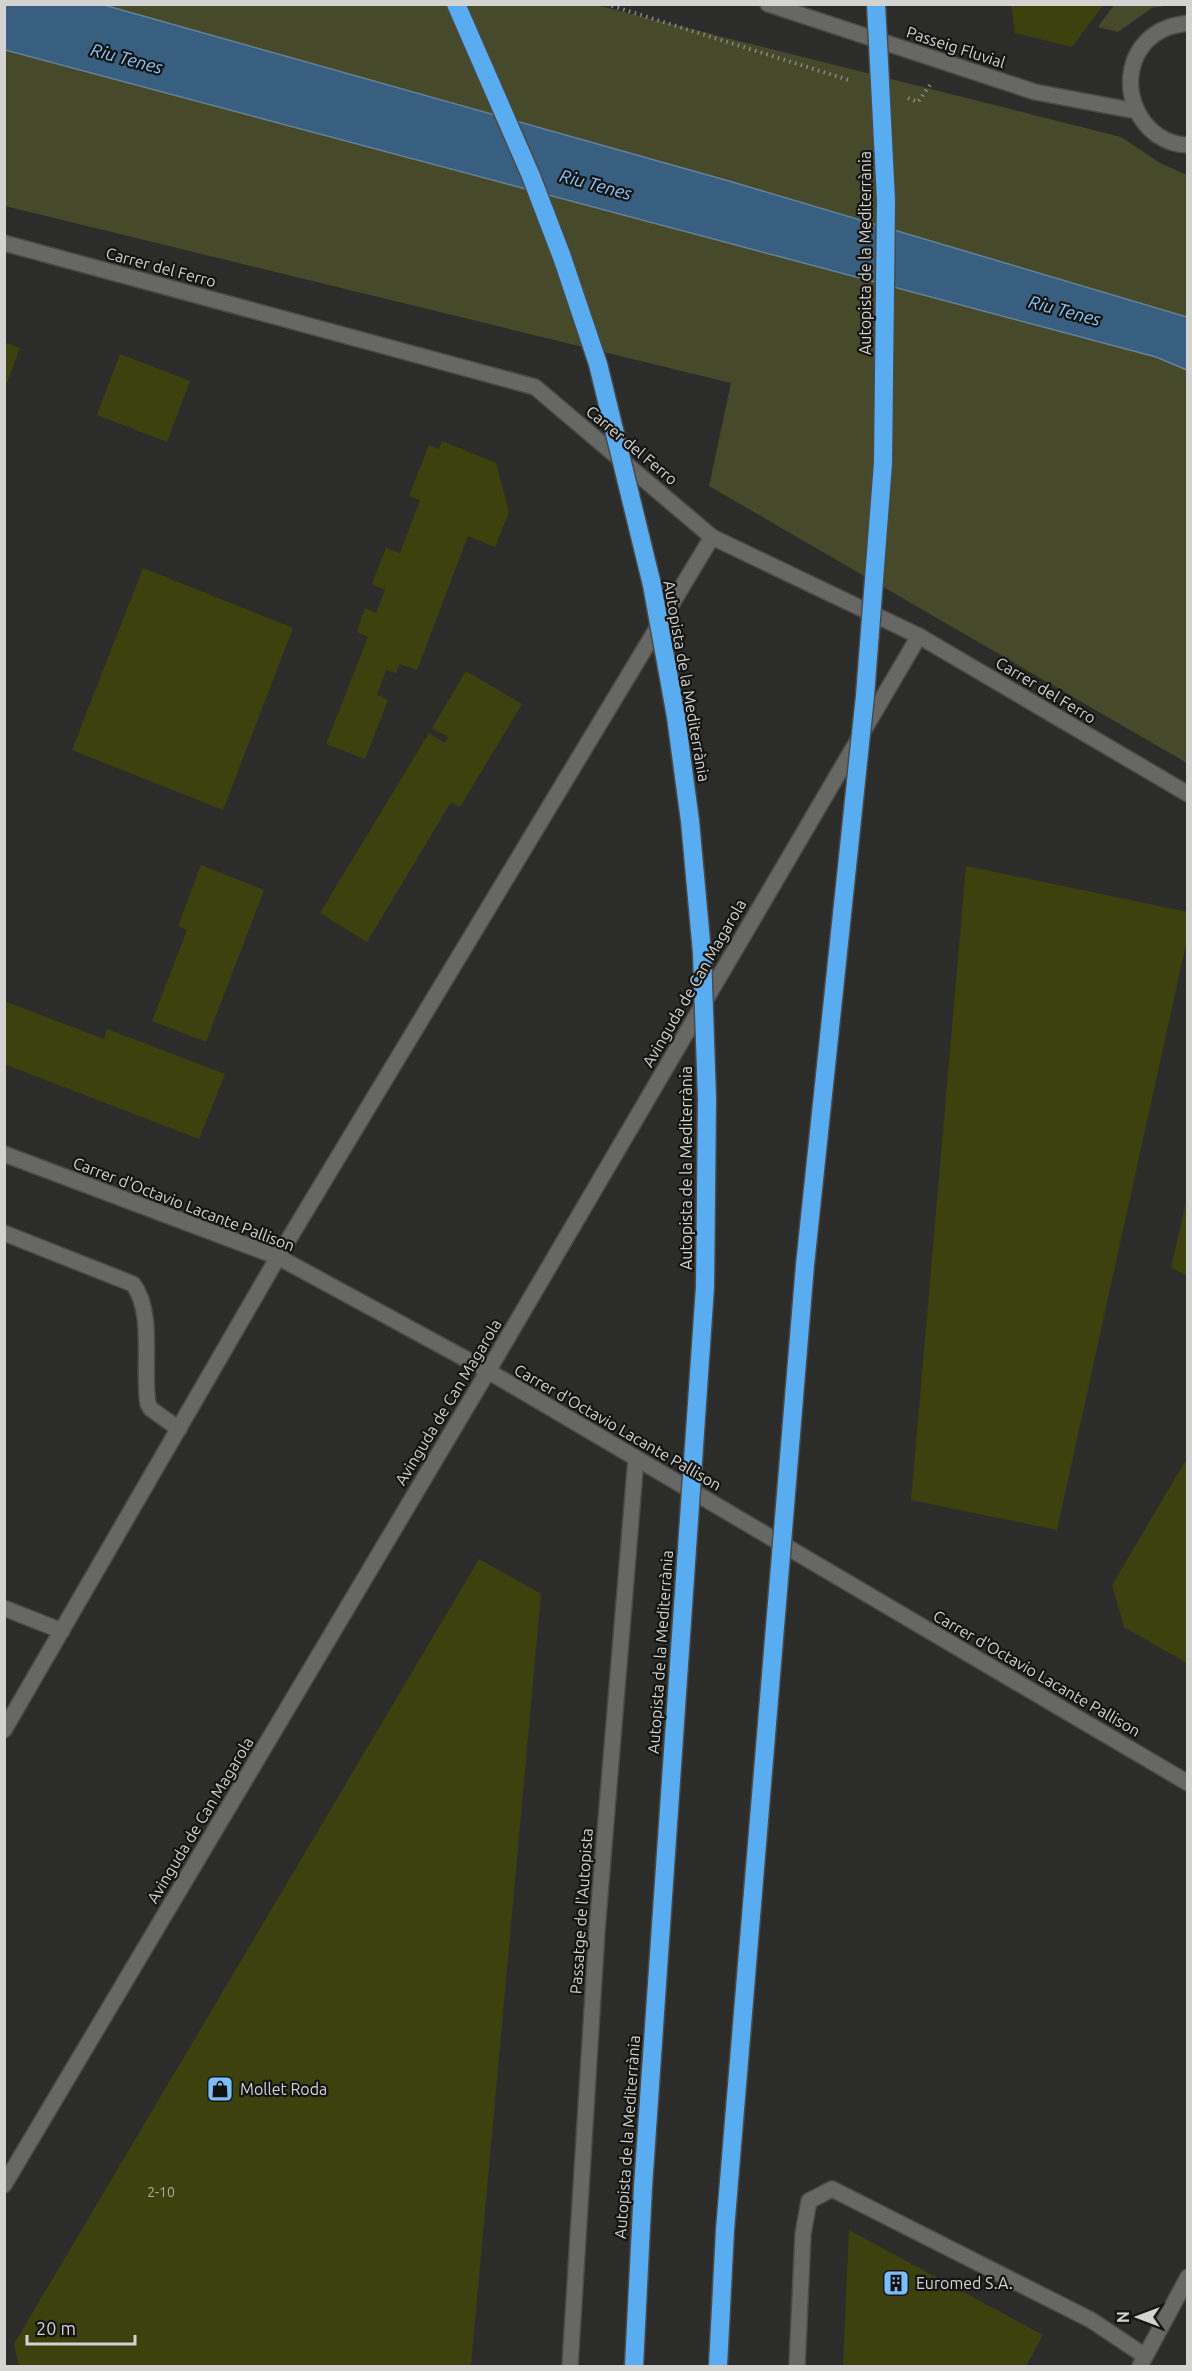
<svg xmlns="http://www.w3.org/2000/svg" width="1192" height="2371" font-family="Ubuntu,sans-serif">
	<style>
		.green { fill: #464a2a }
		.water { fill: #385f80; stroke: #668298; stroke-width: 1.5 }
		.building { fill: #3c410e }
		.lines { fill: none; stroke-linecap: round; stroke-linejoin: round }
		.minor-casing { stroke: #4a4a48; stroke-width: 18 }
		.path { stroke: #888886; stroke-width: 4; stroke-dasharray: 1.5 4.5; stroke-linecap: butt }
		.minor { stroke: #676865; stroke-width: 15 }
		.highway-bridge-casing { stroke: #4a4a48; stroke-width: 21; stroke-linecap: butt }
		.highway-bridge { stroke: #5aacf1; stroke-width: 18 }
		.labels { text-anchor: middle; dominant-baseline: central; stroke-width: 4.5; stroke-linejoin: round; paint-order: stroke }
		.number-label { font-size: 14px; fill: #adaea0 }
		.street-label { font-size: 16px; fill: #d3d3d1; stroke: #151514 }
		.poi-label { font-size: 16px; fill: #d3d3d1; stroke: #151514; text-anchor: start }
		.water-label { font-size: 18px; font-style: italic; fill: #88c5fb; stroke: #151514 }
	</style>
	<rect width="100%" height="100%" fill="#2c2d2a"/>
	<!-- green -->
	<g class="green">
		<path d="M104,5H596L1121,137L1160,163L1187,175V317L729,181Z"/>
		<path d="M1114,5V4L1171,5L1152,8L1118,32L1098,27Z"/>
		<path d="M4,50L1156,357L1187,370V763L709,486L731,383L5,206Z"/>
	</g>
	<!-- water -->
	<path class="water" d="M4,5H104L729,181L1187,317V370L1156,357L5,50Z"/>
	<!-- building -->
	<g class="building">
		<path d="M1011,4H1104L1072,47L1015,33Z"/>
		<path d="M4,342L20,348L5,388H4Z"/>
		<path d="M120,354L190,381L167,442L97,415Z"/>
		<path d="M442,441L496,463L509,512L495,547L468,536L417,670L400,664L396,673L386,670L377,695L388,700L365,759L326,744L368,637L357,632L365,608L376,613L385,590L372,584L386,548L400,553L420,500L409,496L429,445L439,449Z"/>
		<path d="M143,568L293,628L223,810L72,750Z"/>
		<path d="M466,671L522,704L460,807L451,802L367,942L320,913L429,733L445,743L448,737L432,728Z"/>
		<path d="M201,865L264,890L206,1042L152,1021L187,930L178,926Z"/>
		<path d="M966,866L1188,912V935L1057,1530L911,1500Z"/>
		<path d="M4,1001L104,1039L107,1029L225,1074L199,1139L4,1064Z"/>
		<path d="M1187,1198H1188V1277L1171,1267Z"/>
		<path d="M1186,1460L1188,1461V1664L1124,1627L1112,1585Z"/>
		<path d="M479,1559L541,1594L471,2366H19L14,2344Z"/>
		<path d="M849,2230L1043,2335L1026,2366H843Z"/>
	</g>
	<g class="lines">
		<defs>
			<g id="minor">
				<path d="M768,4L1035,92L1136,111"/>
				<path d="M1188,23C1182,24 1175,25 1169,27C1121,44 1119,107 1157,135C1166,141 1177,145 1188,145"/>
				<path d="M4,243L535,387L712,537L919,636L1188,794"/>
				<path d="M4,1154L278,1257L488,1371L1188,1783"/>
				<path d="M4,1233L133,1284C155,1313 142,1369 148,1404L151,1409L179,1429"/>
				<path d="M4,1608L62,1631"/>
				<path d="M4,1730L278,1257L712,537"/>
				<path d="M4,2185L488,1371L919,636"/>
				<path d="M570,2366L597,1930L636,1458"/>
				<path d="M797,2366L803,2234L809,2201L832,2189L1091,2320L1145,2356"/>
				<path d="M1140,2366L1188,2277"/>
			</g>
		</defs>
		<!-- minor casing -->
		<use href="#minor" class="minor-casing"/>
		<!-- path -->
		<g class="path">
			<path d="M606,4L852,81"/>
			<path d="M908,98L918,102L930,85"/>
		</g>
		<!-- minor -->
		<use href="#minor" class="minor"/>
		<defs>
			<g id="highway-bridge">
				<path d="M456,4L531,176L562,257L598,364L652,585L676,717L690,821L702,953L707,1099L705,1287L643,2187L634,2366"/>
				<path d="M718,2366L725,2230L805,1265L865,696L883,463L886,200L876,4"/>
			</g>
		</defs>
		<!-- highway-bridge casing -->
		<use href="#highway-bridge" class="highway-bridge-casing"/>
		<!-- highway-bridge -->
		<use href="#highway-bridge" class="highway-bridge"/>
	</g>
	<!-- icons -->
	<defs>
		<symbol id="shop-square" viewBox="-11 -11 22 22"><rect x="-9" y="-9" width="18" height="18" rx="4" fill="#7cbef9" stroke="#151514"/><path d="M-5-2.5h2.3a2.7 3.5 0 0 1 5.4 0H5L5.5 6h-11ZM-1.5-2.5h3a1.5 2.3 0 0 0-3 0Z" fill="#111"/></symbol>
		<symbol id="building-square" viewBox="-11 -11 22 22"><rect x="-9" y="-9" width="18" height="18" rx="4" fill="#7cbef9" stroke="#151514"/><path d="M-4-6H4V6H1V3H-1V6H-4ZM-2.5-4.3h1.7v1.8h-1.7ZM.8-4.3h1.7v1.8H.8ZM-2.5-1h1.7V.8h-1.7ZM.8-1h1.7V.8H.8Z" fill="#111"/></symbol>
	</defs>
	<g fill-rule="evenodd">
		<use href="#shop-square" x="205" y="2074" width="30" height="30"/>
		<use href="#building-square" x="881" y="2268" width="30" height="30"/>
	</g>
	<g class="labels">
		<!-- number labels -->
		<g class="number-label">
			<text x="161" y="2192">2-10</text>
		</g>
		<!-- street labels -->
		<g class="street-label">
			<text transform="translate(956 47) rotate(18)">Passeig Fluvial</text>
			<text transform="translate(865 253) rotate(-90)">Autopista de la Mediterrània</text>
			<text transform="translate(161 267) rotate(15)">Carrer del Ferro</text>
			<text transform="translate(632 445) rotate(40)">Carrer del Ferro</text>
			<text transform="translate(687 681) rotate(80)">Autopista de la Mediterrània</text>
			<text transform="translate(1046 690) rotate(31)">Carrer del Ferro</text>
			<text transform="translate(694 983) rotate(-60)">Avinguda de Can Magarola</text>
			<text transform="translate(686 1168) rotate(-90)">Autopista de la Mediterrània</text>
			<text transform="translate(184 1204) rotate(21)">Carrer d'Octavio Lacante Pallison</text>
			<text transform="translate(448 1402) rotate(-59)">Avinguda de Can Magarola</text>
			<text transform="translate(618 1427) rotate(30)">Carrer d'Octavio Lacante Pallison</text>
			<text transform="translate(660 1652) rotate(-86)">Autopista de la Mediterrània</text>
			<text transform="translate(1037 1673) rotate(30)">Carrer d'Octavio Lacante Pallison</text>
			<text transform="translate(200 1820) rotate(-59)">Avinguda de Can Magarola</text>
			<text transform="translate(581 1911) rotate(-86)">Passatge de l'Autopista</text>
			<text transform="translate(627 2137) rotate(-86)">Autopista de la Mediterrània</text>
		</g>
		<!-- poi labels -->
		<g class="poi-label">
			<text x="240" y="2089">Mollet Roda</text>
			<text x="916" y="2283">Euromed S.A.</text>
		</g>
		<!-- water labels -->
		<g class="water-label">
			<text transform="translate(127 58) rotate(15)">Riu Tenes</text>
			<text transform="translate(596 184) rotate(15)">Riu Tenes</text>
			<text transform="translate(1065 310) rotate(15)">Riu Tenes</text>
		</g>
	</g>
	<!-- border -->
	<rect width="1192" height="2371" fill="none" stroke="#d3d3d1" stroke-width="12"/>
	<!-- north arrow -->
	<g transform="translate(1138 2317) rotate(270)" stroke="#151514" stroke-width="4.5" paint-order="stroke">
	<path d="M0-4.5L10 22L0 15L-10 22Z" fill="#d3d3d1"/>
	<text y="-9" font-size="16" font-weight="bold" text-anchor="middle" fill="#d3d3d1">N</text>
	</g>
	<!-- scale -->
	<path d="M27 2335v9h108v-9" fill="none" stroke="#d3d3d1" stroke-width="3"/>
	<text x="36" y="2335" font-size="18" fill="#d3d3d1" stroke="#151514" stroke-width="4.5" paint-order="stroke">20 m</text>
</svg>
